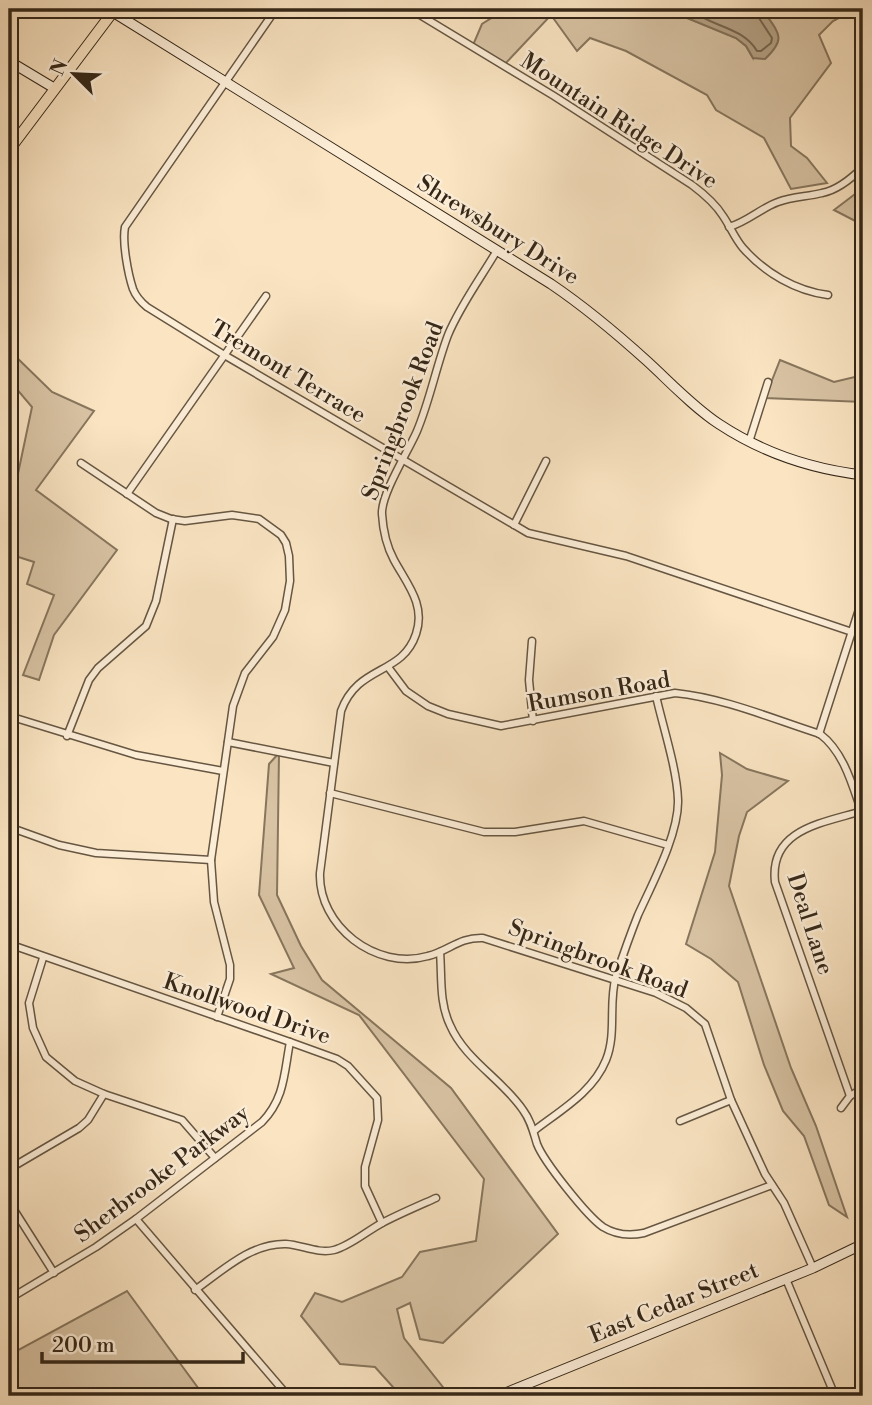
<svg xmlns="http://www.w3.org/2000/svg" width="872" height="1405" font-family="'Libre Bodoni',serif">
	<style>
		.green { fill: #d9c4a5; stroke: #87765e; stroke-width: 2 }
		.water { fill: #b7a488; stroke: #83725b; stroke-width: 2 }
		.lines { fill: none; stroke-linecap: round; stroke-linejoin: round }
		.shore { stroke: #766650; stroke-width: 2 }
		.street-casing { stroke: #665642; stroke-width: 9 }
		.secondary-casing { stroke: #352718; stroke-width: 11 }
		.primary-casing { stroke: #352718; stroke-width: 12 }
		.street { stroke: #fcedd7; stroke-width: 6 }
		.secondary { stroke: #fcedd7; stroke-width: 9 }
		.primary { stroke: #fae4c2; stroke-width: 10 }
		.labels { text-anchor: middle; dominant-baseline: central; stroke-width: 5; stroke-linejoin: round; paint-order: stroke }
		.street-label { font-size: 23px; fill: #352718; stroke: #fcedd7 }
	</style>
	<rect width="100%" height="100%" fill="#fae4c2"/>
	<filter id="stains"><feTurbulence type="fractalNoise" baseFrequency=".00286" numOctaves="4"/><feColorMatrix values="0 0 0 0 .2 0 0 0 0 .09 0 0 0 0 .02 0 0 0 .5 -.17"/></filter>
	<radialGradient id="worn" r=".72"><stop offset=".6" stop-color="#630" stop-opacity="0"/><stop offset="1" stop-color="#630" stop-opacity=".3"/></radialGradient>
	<!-- green -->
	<g class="green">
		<path d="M506,9H687L683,12L687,18L736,38L746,46L753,58L764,12L750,9H856L833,21L819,35L831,63L790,118L791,146L807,158L827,183L791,189L764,138L716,110L707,95L626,51L590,38L577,51L551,15L504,65L473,45L482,24Z"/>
		<path d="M863,188V225L834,210Z"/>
		<path d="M9,350L52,392L94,411L36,490L117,550L54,635L39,680L23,675L54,595L27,584L34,562L9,554V493L15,488L32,407L9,380Z"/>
		<path d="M780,360L834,382L863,375V402L765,398Z"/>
		<path d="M279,753L277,895L301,946L322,980L451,1088L558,1234L443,1343L420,1339L410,1303L397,1309L404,1338L450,1396H401L375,1367L340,1364L301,1316L315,1293L342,1302L402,1277L420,1252L476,1241L484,1179L359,1015L271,974L294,968L259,895L269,764Z"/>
		<path d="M720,753L747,769L788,781L747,812L739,836L729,886L791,1068L816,1126L847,1217L829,1205L804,1136L783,1111L764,1065L738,982L711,959L686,944L715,852L722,775Z"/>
		<path d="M127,1291L204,1396H9V1355Z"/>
	</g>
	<!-- water -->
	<path class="water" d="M687,9H750L764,12C780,34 786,39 765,59L753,58L746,46L736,38L687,18L683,12Z"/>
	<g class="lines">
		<!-- shore -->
		<path class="shore" d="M690,9C710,27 742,26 757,51H761L771,43L772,38L757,15L756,9"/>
		<defs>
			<g id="street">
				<path d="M276,9L125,227C122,242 128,274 133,289C136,297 141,302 147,307L226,356L528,533L626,556L852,632"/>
				<path d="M410,9L554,96L692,185C704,194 715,203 723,216C730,226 735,239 743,248C765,273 796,291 828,295"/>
				<path d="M729,227C747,222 761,208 778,202C793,196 807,197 822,193C838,190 852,178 863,167"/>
				<path d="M496,252C480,279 460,306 448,335C436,367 430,400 417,431C408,452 381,494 382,514C383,530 387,547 394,560C407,584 426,605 416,634C402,676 358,664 341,711L320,873C318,926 376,971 428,956C449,951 459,937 483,938L656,993L686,1008L705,1024L731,1100L765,1174L784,1203L813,1268"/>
				<path d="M749,442L768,382"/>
				<path d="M81,463L156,513L171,519L185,521L232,515L259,519L281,535L286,543L289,556L290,581L285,610L273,637L245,673L233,706L211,860L214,902L230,965V979L217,1017"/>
				<path d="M127,494L266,296"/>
				<path d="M514,525L546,461"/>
				<path d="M532,641L529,680L533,721"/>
				<path d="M388,667L406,691L428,706L448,714L501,726L675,693C724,698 773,719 820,734C845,753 853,788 863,816"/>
				<path d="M9,716L136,755L223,771"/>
				<path d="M819,734L863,597"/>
				<path d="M67,736L89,680L98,668L146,626L156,601L173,519"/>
				<path d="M228,742L334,763"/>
				<path d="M330,793L484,832H515L584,821L668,845"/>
				<path d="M9,827L59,845L96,853L211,860"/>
				<path d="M9,944L290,1042L337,1059L348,1066L377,1098L378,1120L365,1167V1186L382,1223"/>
				<path d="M440,952C442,977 439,1002 450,1025C465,1060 502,1079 523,1110C531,1121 533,1131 537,1144C544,1162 587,1216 603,1227C616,1235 630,1236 644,1233L772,1185"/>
				<path d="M43,958L29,1003L33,1028L46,1057L75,1081L104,1094L182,1120L215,1158"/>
				<path d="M850,1096L775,882C769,829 823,823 862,811"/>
				<path d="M841,1108L850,1096L863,1088"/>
				<path d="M680,1121L731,1100"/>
				<path d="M535,1130C561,1110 593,1092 606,1060C617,1033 608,1003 616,976C623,955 630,935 638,915C652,884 679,834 678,800C677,769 663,727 656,696"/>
				<path d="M9,1169L79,1128L88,1120L104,1094"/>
				<path d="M9,1202L54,1273"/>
				<path d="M136,1219L288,1396"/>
				<path d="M786,1279L835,1396"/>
				<path d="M195,1290C222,1271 251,1243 286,1244C302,1245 318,1254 334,1250C350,1246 367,1231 382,1223C399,1214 418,1206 436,1198"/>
				<path d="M9,1299L96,1247L136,1219L262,1122C285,1098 284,1073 290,1042"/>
			</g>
			<g id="secondary">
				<path d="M108,9L551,284C585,307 616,333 647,361C670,382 692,406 719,424C763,453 811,469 863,475"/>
				<path d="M9,61L54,88"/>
				<path d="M498,1396L813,1268L863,1244"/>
			</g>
			<path id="primary" d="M9,150L115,9"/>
		</defs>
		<!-- street casing -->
		<use href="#street" class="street-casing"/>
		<!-- secondary casing -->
		<use href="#secondary" class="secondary-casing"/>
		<!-- primary casing -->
		<use href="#primary" class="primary-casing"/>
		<!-- street -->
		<use href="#street" class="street"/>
		<!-- secondary -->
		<use href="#secondary" class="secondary"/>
		<!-- primary -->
		<use href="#primary" class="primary"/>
	</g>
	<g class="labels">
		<!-- street labels -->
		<g class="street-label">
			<text transform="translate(619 121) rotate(33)">Mountain Ridge Drive</text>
			<text transform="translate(498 230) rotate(32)">Shrewsbury Drive</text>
			<text transform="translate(288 372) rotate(31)">Tremont Terrace</text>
			<text transform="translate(403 411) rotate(-69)">Springbrook Road</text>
			<text transform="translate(599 692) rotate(-10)">Rumson Road</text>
			<text transform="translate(810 924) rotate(72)">Deal Lane</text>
			<text transform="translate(598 959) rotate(20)">Springbrook Road</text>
			<text transform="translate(247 1009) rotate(19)">Knollwood Drive</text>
			<text transform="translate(162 1174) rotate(-37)">Sherbrooke Parkway</text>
			<text transform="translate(674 1303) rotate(-22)">East Cedar Street</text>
		</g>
	</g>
	<!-- margin -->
	<rect width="872" height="1405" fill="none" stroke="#fae4c2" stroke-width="35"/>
	<rect x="10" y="10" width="851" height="1384" fill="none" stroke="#352718" stroke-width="3.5"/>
	<rect x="18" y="18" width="837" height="1370" fill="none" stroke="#352718" stroke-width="2"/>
	<!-- north arrow -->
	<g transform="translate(74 74) rotate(294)" stroke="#fcedd7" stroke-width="5" paint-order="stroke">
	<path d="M0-5L12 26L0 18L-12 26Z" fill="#352718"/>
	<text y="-10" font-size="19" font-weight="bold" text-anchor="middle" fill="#352718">N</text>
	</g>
	<!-- scale -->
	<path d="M42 1352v10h201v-10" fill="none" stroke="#352718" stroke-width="3.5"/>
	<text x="52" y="1352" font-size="21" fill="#352718" stroke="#fcedd7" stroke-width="5" paint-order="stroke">200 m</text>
	<rect width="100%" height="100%" filter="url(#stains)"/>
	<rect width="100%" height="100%" fill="url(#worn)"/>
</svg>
